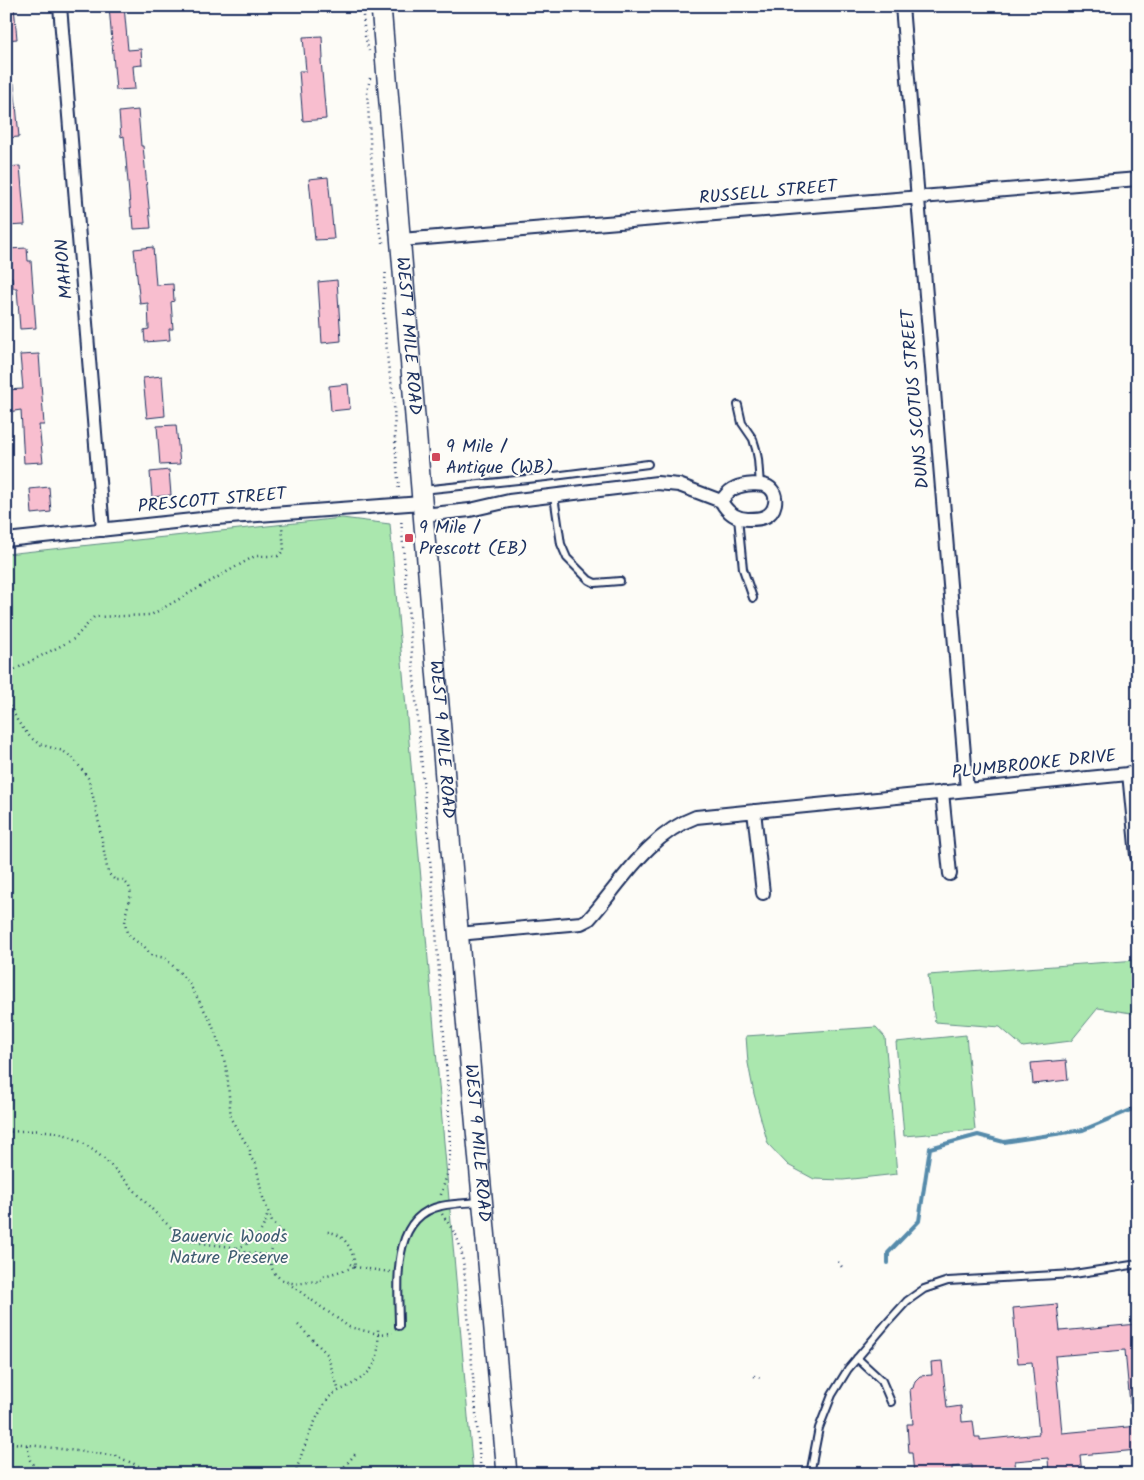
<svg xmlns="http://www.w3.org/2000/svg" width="1144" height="1480" font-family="Kalam,sans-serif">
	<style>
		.green { fill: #aae7ae; stroke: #628b86 }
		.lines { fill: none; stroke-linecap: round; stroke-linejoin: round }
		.stream { stroke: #578bab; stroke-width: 4 }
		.building { fill: #f8becf; stroke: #1b2f5e }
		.service-casing { stroke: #1b2f5e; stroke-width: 10 }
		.minor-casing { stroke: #1b2f5e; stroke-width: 16 }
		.secondary-casing { stroke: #1b2f5e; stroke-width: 22 }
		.path { stroke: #1b2f5e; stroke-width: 2.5; stroke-dasharray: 1 4; stroke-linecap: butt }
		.service { stroke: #fdfcf7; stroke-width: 6 }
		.minor { stroke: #fdfcf7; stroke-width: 12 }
		.secondary { stroke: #fdfcf7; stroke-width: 19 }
		.poi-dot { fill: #d1495b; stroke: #fdfcf7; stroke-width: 2 }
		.labels { text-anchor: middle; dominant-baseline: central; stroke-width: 4; stroke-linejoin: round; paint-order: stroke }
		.street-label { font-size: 18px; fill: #1b2f5e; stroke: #fdfcf7 }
		.poi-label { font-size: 18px; fill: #1b2f5e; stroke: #fdfcf7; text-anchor: start }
		.park-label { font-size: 18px; fill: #3f5d72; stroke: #fdfcf7 }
	</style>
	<rect width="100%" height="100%" fill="#fdfcf7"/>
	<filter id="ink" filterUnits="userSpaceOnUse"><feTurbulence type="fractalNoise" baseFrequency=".02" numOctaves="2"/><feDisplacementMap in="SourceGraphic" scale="10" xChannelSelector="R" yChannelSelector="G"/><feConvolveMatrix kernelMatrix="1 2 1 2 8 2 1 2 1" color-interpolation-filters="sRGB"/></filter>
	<g filter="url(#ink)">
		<!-- green -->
		<path class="green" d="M342 518 390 524 473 1474H6V554Z
			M1138 960V1014L1098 1008 1071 1041 1023 1047 1000 1027 935 1022 928 975Z
			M876 1027 885 1037 897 1174 843 1180 814 1179 788 1165 768 1144 754 1094 748 1063 746 1036Z
			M966 1035 975 1130 904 1136 896 1042Z"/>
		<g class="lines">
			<!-- stream -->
			<path class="stream" d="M888 1263V1253L919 1221 930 1148 978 1135 1004 1142 1083 1130 1138 1107"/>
		</g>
		<!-- building -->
		<path class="building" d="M6 6H14L17 39 6 40Z
			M109 6H124L128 50 141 49 142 65 133 66 135 89 116 90Z
			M322 36 323 59 321 60 326 119 303 121 299 71H306L303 37Z
			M6 83H14L19 137 6 138Z
			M138 110 141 146H143L151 228 134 229 133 216 131 217 124 136 121 137 119 112Z
			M20 166 25 225 6 226V167Z
			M328 177 334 239 315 240 309 179Z
			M153 247 156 285 173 284 174 301 171 302 173 329H169L170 340 145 342 144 330 149 329 148 303 140 304 134 249Z
			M27 248 28 261H31L36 328 20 329 17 288H13L12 277 6 278V259H8L7 249Z
			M337 280 341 341 322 343 318 282Z
			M39 354 44 425H39L43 462 24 463 21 410 8 412 6 390 23 389 20 355Z
			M162 376 165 416 147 418 143 378Z
			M348 384 350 409 331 411 329 386Z
			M176 425 180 464 160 465 157 426Z
			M169 470 171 495 152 497 150 472Z
			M49 487 51 512 32 514 30 489Z
			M1066 1060 1068 1080 1033 1084 1031 1063Z
			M1057 1304 1060 1331 1138 1324V1404H1130L1125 1350 1055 1356 1062 1433 1138 1426V1450L1080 1455 1082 1474H1049L1048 1458 1015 1461 1016 1474H995L994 1471 972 1473V1465L952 1467V1474H914L912 1453H909L907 1424H913L910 1389 913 1388 915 1381 920 1376 932 1375 931 1362 942 1361 947 1408 961 1406 962 1422 973 1421 975 1437H980V1440L1039 1434 1032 1362 1018 1363 1013 1308Z"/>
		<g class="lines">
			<defs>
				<path id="service" d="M738 405 742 423 753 439 756 449 758 459 760 485
					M422 490 546 477 648 464
					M554 496 561 544 567 558 589 580 595 583 620 581
					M738 518 743 569 753 598
					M399 1326C399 1287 389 1217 441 1206 453 1203 467 1203 480 1202
					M857 1358 882 1381 891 1402
					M810 1474 819 1428 832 1395 848 1369 887 1323 907 1301 924 1289 948 1281 1074 1274 1138 1264"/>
				<path id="minor" d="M60 6 103 530
					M902 6 967 790
					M401 240 1138 179
					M423 515 470 510 509 501 657 483 679 485 721 501C727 512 735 519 748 519 753 519 760 519 764 517 776 513 779 496 770 488 763 482 743 484 735 488 729 490 725 496 721 501
					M6 540 202 519 422 503
					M1129 773 1137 856
					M942 792 950 874
					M754 811 763 893
					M458 934 581 923 589 919 596 911C625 876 652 833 696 817L1138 773"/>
				<g id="secondary">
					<path id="s1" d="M381 6 453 874 507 1474"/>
				</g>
			</defs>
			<!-- service casing -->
			<use href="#service" class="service-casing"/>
			<!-- minor casing -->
			<use href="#minor" class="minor-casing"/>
			<!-- secondary casing -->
			<use href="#secondary" class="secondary-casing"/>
			<!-- path -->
			<path class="path" d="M362 6 365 36 369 51
				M370 78 367 92C371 143 371 196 384 246
				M386 268 383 305 388 364 394 400 395 441 399 492
				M401 517C411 655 425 793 436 931 441 1005 449 1079 450 1154L448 1171 440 1198
				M6 674 74 639 94 617 151 615 255 556H278L284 550 282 526
				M6 697 18 722 30 737 39 744 63 751 74 759 88 778 96 808 108 873 115 880H123L129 886 131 894 126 913 125 923 127 933 134 940 144 946 151 955 165 958 180 973 190 985 211 1022 222 1051 227 1072 231 1119 244 1140 250 1151V1157L256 1164 262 1195 272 1222 283 1233
				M6 1132C24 1131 42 1129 59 1133 106 1144 140 1205 178 1233 197 1247 215 1243 236 1248 239 1249 243 1252 246 1252 255 1254 264 1255 273 1256
				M442 1214 456 1235 461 1249 464 1267 481 1474
				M282 1232C266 1248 264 1278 292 1283 301 1285 310 1280 319 1282L324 1276 355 1267C354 1251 344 1231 325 1232
				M237 1248C257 1241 262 1233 268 1213
				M838 1262 842 1267
				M350 1264 355 1267 390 1272
				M288 1283 349 1327 378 1334 393 1333
				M298 1325 327 1354 339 1391
				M754 1376 761 1378
				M6 1442 116 1456 157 1474
				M27 1445 30 1460 42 1474
				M295 1474C302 1452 314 1418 328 1399 332 1393 341 1390 347 1387 378 1370 379 1361 378 1328
				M338 1474 356 1453"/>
			<!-- service -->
			<use href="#service" class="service"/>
			<!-- minor -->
			<use href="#minor" class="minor"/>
			<!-- secondary -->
			<use href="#secondary" class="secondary"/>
		</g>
	</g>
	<!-- markers -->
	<g class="poi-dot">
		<rect x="431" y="452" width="10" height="10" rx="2.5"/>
		<rect x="404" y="533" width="10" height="10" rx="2.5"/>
	</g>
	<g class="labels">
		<!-- street labels -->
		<g class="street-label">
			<text transform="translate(768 193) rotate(-5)">RUSSELL STREET</text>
			<text transform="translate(65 269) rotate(-95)">MAHON</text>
			<text stroke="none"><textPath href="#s1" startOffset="331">WEST 9 MILE ROAD</textPath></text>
			<text transform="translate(916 399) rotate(-95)">DUNS SCOTUS STREET</text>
			<text transform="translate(212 501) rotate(-5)">PRESCOTT STREET</text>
			<text stroke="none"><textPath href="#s1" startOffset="736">WEST 9 MILE ROAD</textPath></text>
			<text transform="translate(1034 765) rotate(-6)">PLUMBROOKE DRIVE</text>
			<text stroke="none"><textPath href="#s1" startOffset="1141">WEST 9 MILE ROAD</textPath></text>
		</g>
		<!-- poi labels -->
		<g class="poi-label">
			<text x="446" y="447">9 Mile /<tspan x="446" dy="21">Antique (WB)</tspan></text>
			<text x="419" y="528">9 Mile /<tspan x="419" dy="21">Prescott (EB)</tspan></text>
		</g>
		<!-- park labels -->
		<g class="park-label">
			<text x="229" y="1237">Bauervic Woods<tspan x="229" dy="21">Nature Preserve</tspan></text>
		</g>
	</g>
	<!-- margin -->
	<rect width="1144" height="1480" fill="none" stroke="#fdfcf7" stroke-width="25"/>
	<rect x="12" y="12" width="1119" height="1455" fill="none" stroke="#1b2f5e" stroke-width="2" filter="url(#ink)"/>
</svg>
